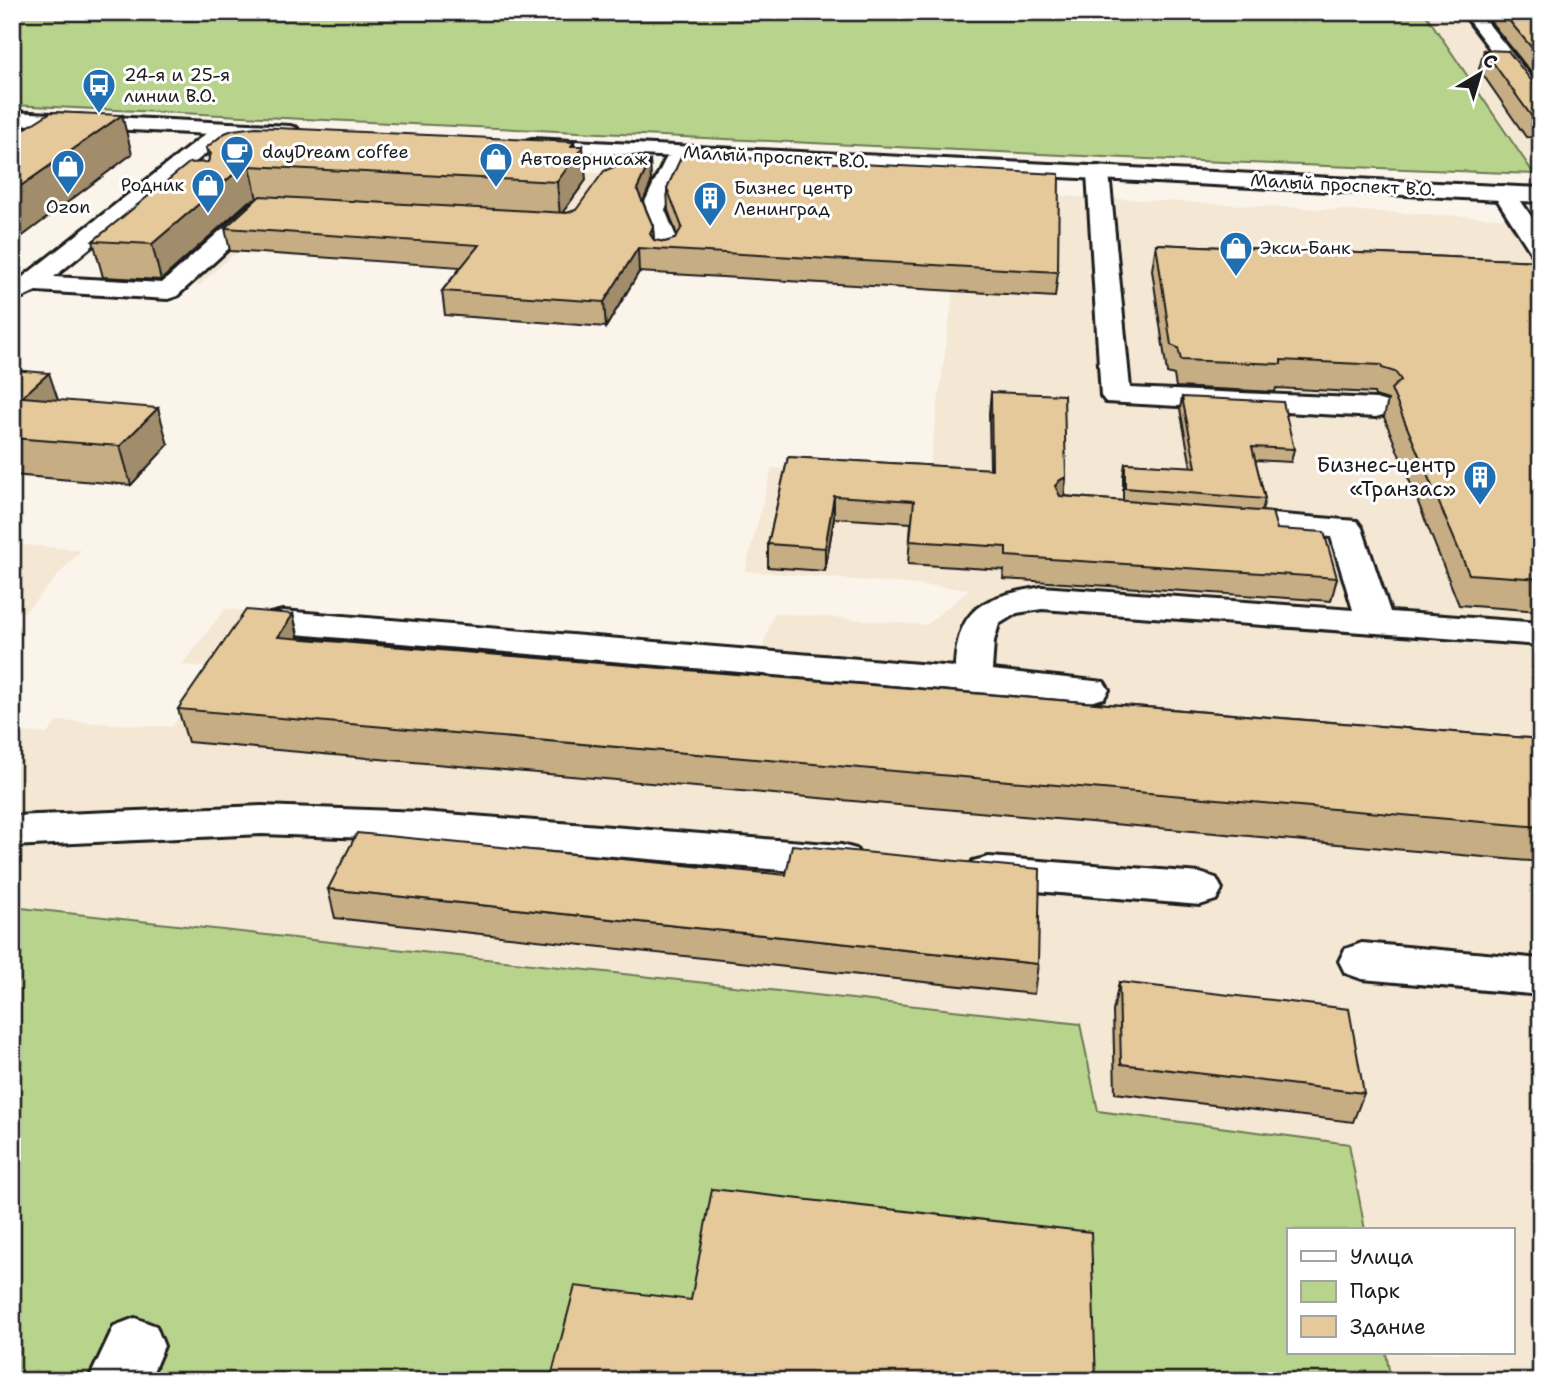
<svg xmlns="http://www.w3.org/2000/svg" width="1553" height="1393" font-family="'Shantell Sans',sans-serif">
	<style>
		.built { fill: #f4e7d3; fill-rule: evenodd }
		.green { fill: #b8d48c; stroke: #6a7854; stroke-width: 2 }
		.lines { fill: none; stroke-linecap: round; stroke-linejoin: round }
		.minor-casing { stroke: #1c1c1c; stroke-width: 6 }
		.major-casing { stroke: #1c1c1c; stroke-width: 6 }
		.minor { fill: #fff; fill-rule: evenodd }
		.major { fill: #fff; fill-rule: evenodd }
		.wall { fill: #c6ad84; stroke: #1c1c1c; stroke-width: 2 }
		.shaded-wall { fill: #a18d6c; stroke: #1c1c1c; stroke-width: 2 }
		.building { fill: #e6c99a; stroke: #1c1c1c; stroke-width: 2 }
		.labels { text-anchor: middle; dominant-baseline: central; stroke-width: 6; stroke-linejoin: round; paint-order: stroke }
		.far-poi-label { font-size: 18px; fill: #1c1c1c; stroke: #fff; text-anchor: start }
		.far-street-label { font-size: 18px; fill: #1c1c1c; stroke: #fff }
		.poi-label { font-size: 21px; fill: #1c1c1c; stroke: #fff; text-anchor: end }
	</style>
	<rect width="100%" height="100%" fill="#faf4eb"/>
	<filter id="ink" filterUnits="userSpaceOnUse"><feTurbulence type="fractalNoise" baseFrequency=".0143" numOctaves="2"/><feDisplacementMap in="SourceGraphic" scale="14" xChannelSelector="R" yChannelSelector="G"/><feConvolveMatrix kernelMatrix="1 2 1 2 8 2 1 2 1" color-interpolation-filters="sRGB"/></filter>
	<g filter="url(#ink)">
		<!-- built -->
		<path class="built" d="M1424 12H1541V174H1534Z
			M242 155 1541 220V1381H12V731L47 734 58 721 172 727 214 667 182 665 225 609 761 653 774 613 926 625 970 589 745 571 772 468 928 478 953 293 674 275 677 256 271 220 200 285 94 279ZM1289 1230H1513V1353H1289Z
			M12 544 81 550 25 612H15L12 615Z"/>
		<!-- green -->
		<path class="green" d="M12 12H1424L1534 174 1147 159 12 105Z
			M12 907 1080 1024 1098 1111 1349 1144 1365 1230H1289V1353H1386L1391 1381H12Z"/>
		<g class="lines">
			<defs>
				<path id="minor" d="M1462 12H1479L1541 90V109L1534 107Z
					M224 123 231 125 234 129 231 133 54 277 162 283 250 204 258 202 275 205 279 210 275 215 263 217 177 296 168 299 36 291 23 297 14 294V284L217 125Z
					M675 155 683 157 686 162 665 210 681 249 674 261 665 263 656 261 653 256 657 249 641 210 664 162 667 157Z
					M1098 166 1106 168 1109 173 1130 388 1376 399 1386 402 1391 408 1386 414 1376 417 1106 402 1101 396 1087 173 1090 168Z
					M1504 186 1512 188 1541 231V256L1532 254 1493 193 1496 188Z
					M1222 510 1357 521 1362 528 1390 612 1541 623V645L1042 609 1017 613 999 624 994 641 992 670 1104 682 1109 690 1104 698 1090 702 283 633 270 630 265 622 270 614 283 611 955 667C958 604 986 597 1042 587L1353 610 1331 537 1210 527 1206 520 1210 513Z
					M262 806 421 812 841 845 856 849 863 860 856 871 841 875 421 840 262 834 12 846V816Z
					M989 857 1200 873 1216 878 1222 889 1216 900 1200 905 989 887 973 883 967 872 973 861Z
					M1362 943 1541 959V995L1362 979 1345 973 1339 961 1345 949Z
					M135 1318 156 1326 164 1346 149 1381H88L114 1326Z"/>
				<path id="major" d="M12 112 290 126 297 128 300 132 297 136 290 138 12 124Z
					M532 139 1541 188V202L525 149 521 145 525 141Z"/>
			</defs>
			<!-- minor casing -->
			<use href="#minor" class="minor-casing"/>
			<!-- major casing -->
			<use href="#major" class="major-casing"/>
			<!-- minor -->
			<use href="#minor" class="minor"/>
			<!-- major -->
			<use href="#major" class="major"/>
		</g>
		<!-- wall -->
		<path class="wall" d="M1483 12H1541V85Z
			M1484 50 1538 89 1541 90V138L1526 137 1479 69Z
			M574 142 586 180 563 212 567 213 576 210 650 161 651 183 643 202 653 226 654 240 665 242 675 239 677 235 668 210 667 188 1058 272 1055 297 639 272 606 327 445 315 442 291 461 267 230 251 225 228 256 200 248 202 161 280 103 277 93 241 208 162 209 159 206 148Z
			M1156 244 1541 261V611L1459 605 1384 417 1388 400 1375 396 1374 393 1276 388 1275 392 1176 387 1174 375 1167 373 1152 270Z
			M12 370 58 400 168 445 131 485 12 475Z
			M991 392 1066 477 1064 496 1123 501V476L1125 463 1191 467 1180 409 1182 397 1294 449 1291 462 1255 460 1265 499 1262 511 1277 529 1337 578 1331 601 1003 579 1004 570 908 564 911 523 834 518 825 571 768 567V544L788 457 990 469 989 413Z
			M293 614 299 638 1541 739V862L188 742 178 709Z
			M328 889 1038 964 1034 994 335 918Z
			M1119 982 1364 1093 1353 1122 1115 1093 1113 1011Z"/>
		<!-- shaded-wall -->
		<path class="shaded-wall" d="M122 115 132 154 12 244V192Z
			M574 142 575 158 583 146 586 180 560 216 557 182 571 146Z
			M650 161 651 183 639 211 637 189Z
			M250 166 257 199 248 202 161 280 152 244 241 168Z
			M653 226 654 249 650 234Z
			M638 248 639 272 606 327 604 302Z
			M49 373 61 409 22 397Z
			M158 408 168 445 131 485 120 446Z
			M1066 477 1064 499 1057 502 1055 486 1060 480Z
			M834 496V518L825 571V548Z
			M293 614 300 646 278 637Z"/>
		<!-- building -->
		<path class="building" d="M1502 12H1541V59Z
			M1484 50 1508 51 1538 89 1541 90V117H1532Z
			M51 112 122 115 12 192V137Z
			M256 127 574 142 571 146H583L557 182 250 166 241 168 152 244 93 241 189 163 208 162 211 154 206 148 225 133 233 130Z
			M682 155 1059 174 1058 272 638 248 604 302 442 291 479 245 225 228 260 196 567 213 576 210 604 171 630 160 650 161 637 189 653 226 650 234 654 240 665 242 675 239 682 227 667 188Z
			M1156 244 1541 261V307H1538L1541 311V579L1469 574 1391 389 1401 380 1395 372 1382 368 1381 365 1281 360V364L1181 360 1178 348 1171 345Z
			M12 370 49 373 22 397 158 408 120 446 12 438Z
			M991 392 1064 395 1066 477 1060 480 1055 486 1060 496 1272 512 1277 529 1324 532 1337 578 1006 556V547L910 541 914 501 834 496 825 548 768 544 788 457 992 469Z
			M1182 397 1283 402 1294 449 1252 447 1265 499 1125 488V463L1196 467Z
			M246 610 293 614 278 637 1541 739V827L178 709Z
			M357 833 786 875 792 845 1040 869 1038 964 328 889Z
			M1119 982 1349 1009 1364 1093 1121 1064Z
			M712 1189 1091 1232 1096 1381H550L575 1286 691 1300Z"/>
	</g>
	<!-- icons -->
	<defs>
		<symbol id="bus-pin" viewBox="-11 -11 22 30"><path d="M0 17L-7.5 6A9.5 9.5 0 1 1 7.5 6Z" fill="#1f6fb2" stroke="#fff"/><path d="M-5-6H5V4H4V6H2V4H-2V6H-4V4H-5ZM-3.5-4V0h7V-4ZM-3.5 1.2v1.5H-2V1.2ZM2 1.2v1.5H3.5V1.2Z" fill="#fff"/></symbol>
		<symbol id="cafe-pin" viewBox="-11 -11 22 30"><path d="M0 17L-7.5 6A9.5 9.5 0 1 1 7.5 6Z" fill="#1f6fb2" stroke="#fff"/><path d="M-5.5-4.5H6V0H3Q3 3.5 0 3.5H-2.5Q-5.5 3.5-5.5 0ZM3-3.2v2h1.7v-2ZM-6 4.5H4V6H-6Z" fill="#fff"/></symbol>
		<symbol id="shop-pin" viewBox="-11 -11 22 30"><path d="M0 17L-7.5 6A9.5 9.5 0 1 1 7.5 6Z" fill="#1f6fb2" stroke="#fff"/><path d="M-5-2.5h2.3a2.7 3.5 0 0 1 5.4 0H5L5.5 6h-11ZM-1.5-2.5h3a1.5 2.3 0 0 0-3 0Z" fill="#fff"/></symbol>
		<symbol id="building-pin" viewBox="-11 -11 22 30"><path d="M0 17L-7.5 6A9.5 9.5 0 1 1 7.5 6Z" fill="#1f6fb2" stroke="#fff"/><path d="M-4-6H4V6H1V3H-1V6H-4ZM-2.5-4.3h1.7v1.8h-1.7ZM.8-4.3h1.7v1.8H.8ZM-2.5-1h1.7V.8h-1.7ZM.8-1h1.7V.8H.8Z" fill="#fff"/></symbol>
	</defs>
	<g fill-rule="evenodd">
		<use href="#bus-pin" x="80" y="66" width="38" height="52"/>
		<use href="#cafe-pin" x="218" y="133" width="38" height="52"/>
		<use href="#shop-pin" x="477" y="140" width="38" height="52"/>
		<use href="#shop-pin" x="49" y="147" width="38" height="52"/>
		<use href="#shop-pin" x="189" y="166" width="38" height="52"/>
		<use href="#building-pin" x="691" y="179" width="38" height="52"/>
		<use href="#shop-pin" x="1217" y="229" width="38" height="52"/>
		<use href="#building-pin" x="1461" y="458" width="38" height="52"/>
	</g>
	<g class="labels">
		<!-- far-poi labels -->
		<g class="far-poi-label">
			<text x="124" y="75">24-я и 25-я<tspan x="124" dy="21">линии В.О.</tspan></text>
			<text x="262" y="152">dayDream coffee</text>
			<text x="520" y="159">Автовернисаж</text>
			<text x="184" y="185" text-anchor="end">Родник</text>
			<text x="734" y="188">Бизнес центр<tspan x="734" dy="21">Ленинград</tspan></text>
			<text x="68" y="207" text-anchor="middle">Ozon</text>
			<text x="1260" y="248">Экси-Банк</text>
		</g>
		<!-- far-street labels -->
		<g class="far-street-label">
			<text transform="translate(776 157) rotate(3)">Малый проспект В.О.</text>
			<text transform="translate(1343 185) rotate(3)">Малый проспект В.О.</text>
		</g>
		<!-- poi labels -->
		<g class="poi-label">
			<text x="1456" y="465">Бизнес-центр<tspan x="1456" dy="24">«Транзас»</tspan></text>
		</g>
	</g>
	<!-- margin -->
	<rect width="1553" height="1393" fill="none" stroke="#fff" stroke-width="42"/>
	<rect x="21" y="21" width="1511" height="1351" fill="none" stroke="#1c1c1c" stroke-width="2.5" filter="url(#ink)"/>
	<!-- legend -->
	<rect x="1287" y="1228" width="228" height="126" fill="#ffffff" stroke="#a4a4a4" stroke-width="2"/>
	<rect x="1301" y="1251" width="35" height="10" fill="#ffffff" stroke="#a4a4a4" stroke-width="2"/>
	<text x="1350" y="1264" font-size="21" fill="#1c1c1c">Улица</text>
	<rect x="1301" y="1281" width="35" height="21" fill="#b8d48c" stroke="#a4a4a4" stroke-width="2"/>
	<text x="1350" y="1298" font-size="21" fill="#1c1c1c">Парк</text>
	<rect x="1301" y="1316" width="35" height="21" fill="#e6c99a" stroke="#a4a4a4" stroke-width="2"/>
	<text x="1350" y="1334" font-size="21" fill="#1c1c1c">Здание</text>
	<!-- north arrow -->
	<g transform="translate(1480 74) rotate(38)" stroke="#ffffff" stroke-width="5" paint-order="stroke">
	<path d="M0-5L12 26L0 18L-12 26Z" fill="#1c1c1c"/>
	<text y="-10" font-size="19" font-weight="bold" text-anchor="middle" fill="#1c1c1c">С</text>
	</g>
</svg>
